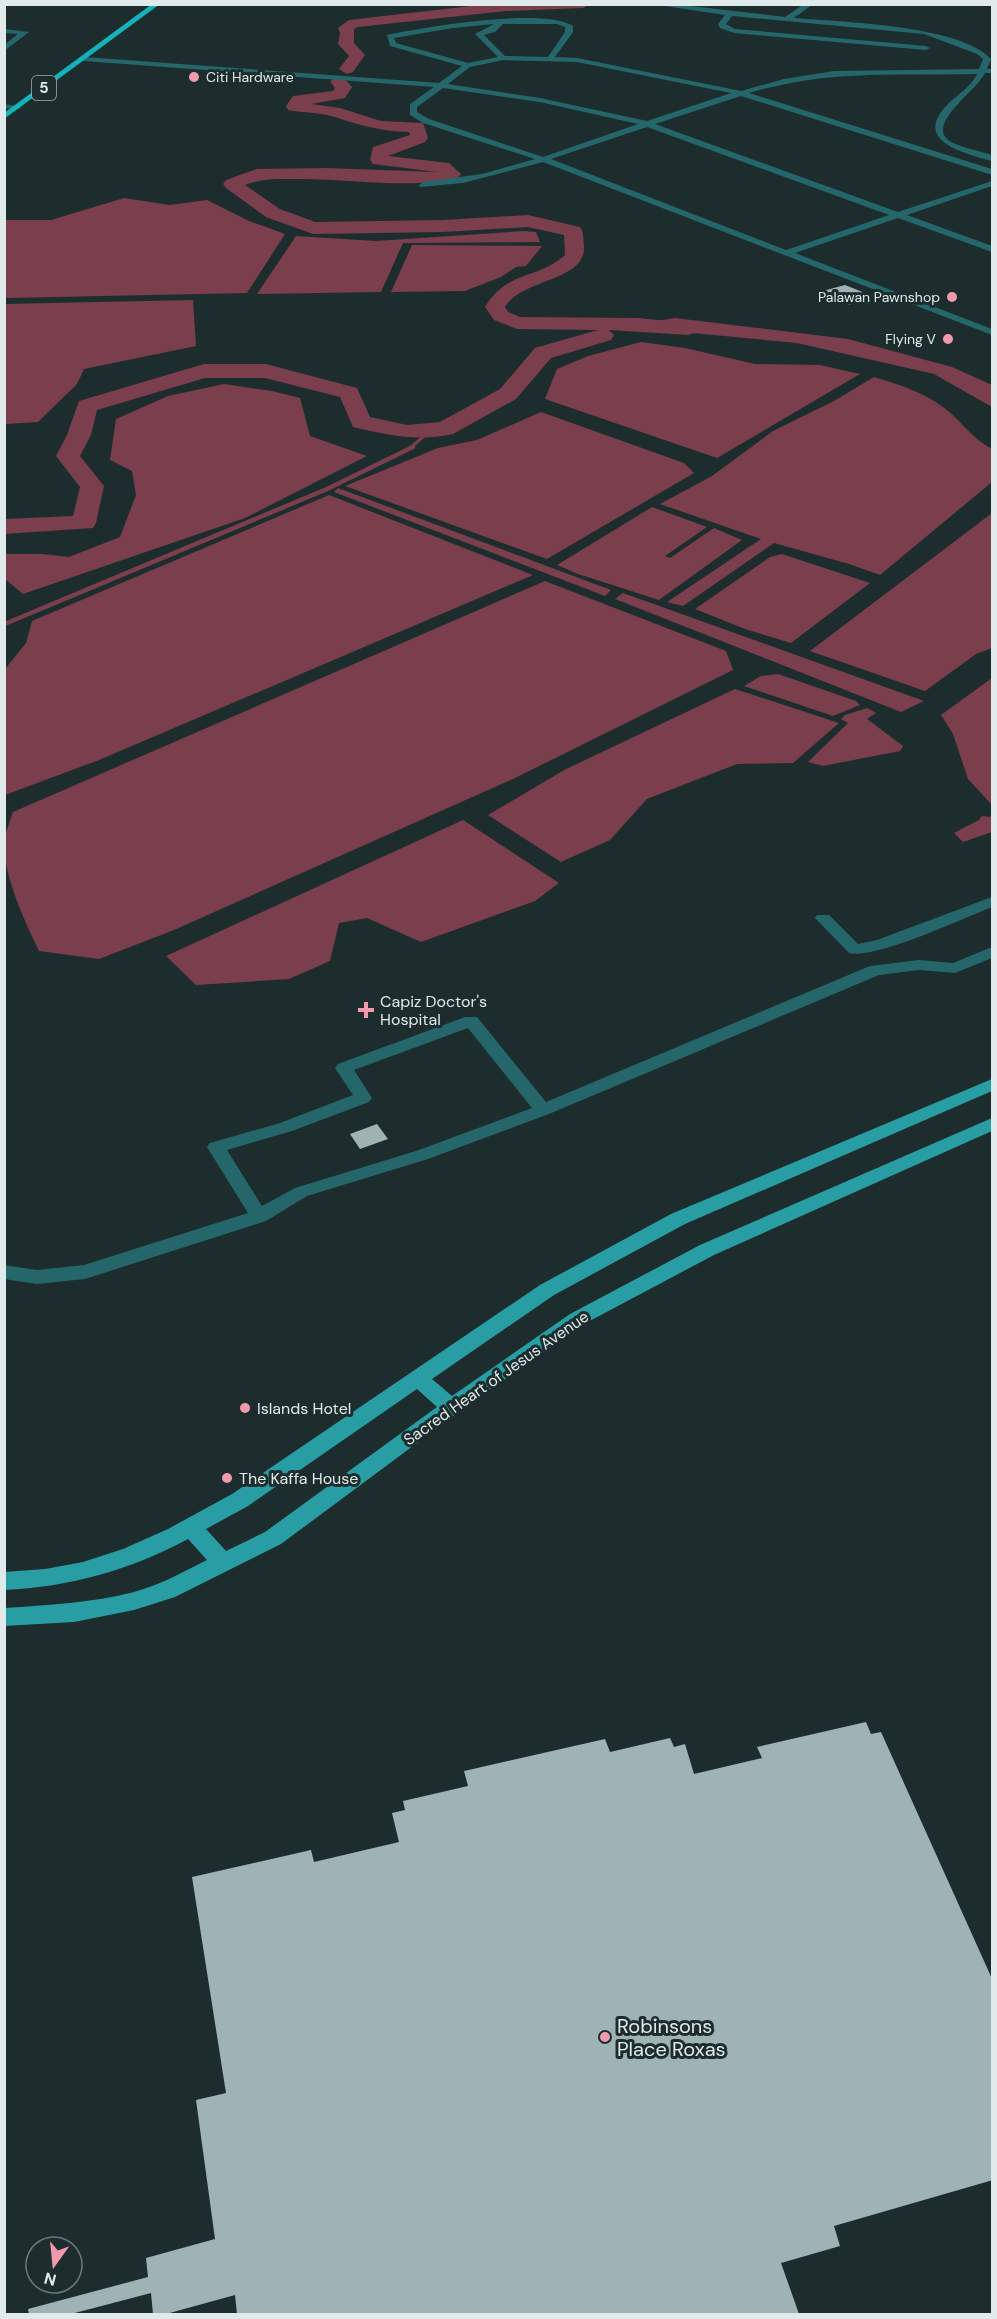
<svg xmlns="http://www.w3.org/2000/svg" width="997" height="2319" font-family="'DM Sans',sans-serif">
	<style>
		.water { fill: #7a3e4c }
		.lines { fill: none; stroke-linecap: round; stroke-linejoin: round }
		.stream-far1 { stroke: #7a3e4c; stroke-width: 3 }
		.stream { stroke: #7a3e4c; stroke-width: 4.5 }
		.river { fill: #7a3e4c; fill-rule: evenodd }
		.building { fill: #9fb3b4 }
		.minor { fill: #24666a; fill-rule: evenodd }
		.major { fill: #289da4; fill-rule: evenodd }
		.highway { fill: #14b3bc; fill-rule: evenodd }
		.poi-dot { fill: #f29aad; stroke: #1d2d2e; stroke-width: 2 }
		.labels { text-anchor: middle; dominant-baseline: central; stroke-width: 6; stroke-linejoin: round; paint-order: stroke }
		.far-poi-label { font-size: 14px; fill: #e0eaea; stroke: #1d2d2e; text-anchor: end }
		.shield { fill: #1d2d2e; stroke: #a6b1b2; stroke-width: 1.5 }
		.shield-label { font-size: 15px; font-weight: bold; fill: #e0eaea }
		.poi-label { font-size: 16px; fill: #e0eaea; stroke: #1d2d2e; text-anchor: start }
		.street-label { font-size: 16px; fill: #e0eaea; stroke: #1d2d2e }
		.near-poi-label { font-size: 20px; fill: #e0eaea; stroke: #1d2d2e; text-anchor: start }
	</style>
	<rect width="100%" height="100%" fill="#1d2d2e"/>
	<!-- water -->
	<path class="water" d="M124 198 170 205 207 200 249 221 285 234 247 293 6 298 5 220H51Z
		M524 231 536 232 540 242 403 243 381 292 257 294 296 236 376 241Z
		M412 245 542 246 526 266 516 267 501 277 465 291 391 292Z
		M193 300 196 346 84 369 77 384 38 422 5 424V304Z
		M675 318 848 339 952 367 992 385V407L934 374 797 343 660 330 638 324Z
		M641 342 685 348 755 364 820 365 860 374 717 458 545 399 557 369 588 356Z
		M874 377C897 384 923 392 943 407 962 421 969 436 992 449V482L880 575 849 564 774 543 683 606 667 602 761 539 660 504 712 476 773 431 834 401Z
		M224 384 272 391 300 398 310 436 367 456 245 518 23 594 5 579V554H42L69 557 120 537 136 495 132 471 110 460 116 419 168 396Z
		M541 412 684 463 694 473 547 559 345 486 438 448 477 440Z
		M338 488 611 590 605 596 334 492Z
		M329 495 533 575 99 760 5 795V669L26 643 32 621Z
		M652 507 707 527 665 556 670 558 714 528 742 540 659 600 578 574 557 565Z
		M992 513V648L976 654 925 691 810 651Z
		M782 554 870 583 791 643 745 629 695 609 770 557Z
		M545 581 726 651 733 670 513 779 174 930 99 959 39 951C26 924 0 869 5 839 6 830 10 821 13 812Z
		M623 593 924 701 901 712 615 599Z
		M778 674 856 701 860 705 833 716 744 686 761 676Z
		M992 678V805L968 779 953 734 941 715Z
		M735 689 839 723 793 763 737 764 647 799 610 840 561 862 488 815 566 769Z
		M867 708 876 713 867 719 903 746 900 751 823 766 808 762 848 723 841 719 845 715Z
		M982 816 992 817V832L963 842 954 833 979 820Z
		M463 820 559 883 535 901 421 942 367 918 339 923 330 961 289 979 196 985 166 956Z"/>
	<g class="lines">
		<!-- stream-far1 -->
		<path class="stream-far1" d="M410 448 431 430"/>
		<!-- stream -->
		<path class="stream" d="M7 623 327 489 413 447"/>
		<!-- river -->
		<path class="river" d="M488 4H590L583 8 506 11 358 27 354 29V43L365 55 353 72 347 74 339 69 349 56 338 44 340 33 338 28 349 20Z
			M338 76 344 78 352 87 345 98 311 104 340 108 381 121 423 123 428 138 425 142 388 156 449 163 461 174 458 178C410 190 347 178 296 179 278 179 262 178 245 185L280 209 315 222 443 220 528 215 580 227C584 232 583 238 584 245 587 282 522 278 505 307L508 312 520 317 638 318 688 323 695 325 699 329 695 333 688 335 609 330 614 335 611 340 551 358 516 399 453 434C419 442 387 435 353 427L340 397 265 378H205L97 410 91 435 80 456 104 486 96 523 93 528 4 534V519L73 516 80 487 56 456 67 435 79 401 204 364H266L357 388 370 417 407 425 440 422 500 389 535 348 598 330 517 329 494 320 485 307C507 270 537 280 565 255L564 235 528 227 443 232 313 234 266 217 226 188 223 184 226 180 257 169 326 168 437 172 373 164 370 160 373 147 410 135 409 132C381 131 362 126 335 117 320 112 303 113 288 110L286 106 293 96 333 91 335 88 330 81Z"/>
	</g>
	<!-- building -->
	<path class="building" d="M845 285 875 297 850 305 819 292Z
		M377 1124 388 1139 360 1149 350 1134Z
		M866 1722 871 1734 881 1732 993 1981V2180L834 2226 840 2246 781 2263 799 2314H237L235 2295 166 2314H153L151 2293 71 2314H29L28 2309 148 2277 146 2258 215 2239 196 2100 226 2093 192 1877 311 1850 314 1862 399 1842 392 1813 405 1810 403 1801 468 1786 464 1771 605 1739 610 1752 670 1738 674 1747 685 1744 694 1774 762 1758 757 1747Z"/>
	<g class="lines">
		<!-- minor -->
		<path class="minor" d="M651 4H674L785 17 804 4H813L794 18C840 22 961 25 991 59L987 69H992V73H985C977 91 923 125 951 142 963 148 980 151 992 155V161C964 153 911 141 948 104 958 94 971 87 977 74 895 76 830 69 749 93L992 169V175L741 96 655 124 898 212 992 181V186L907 215 992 246V252L898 218 795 253 992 329V335L543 162 463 183 420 187 419 185 423 182 482 174 535 159 423 123 410 115V104L434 87 84 61 80 59 84 57 439 83 462 66 390 46 387 35C423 27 544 7 573 26V32L555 57 577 58 741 91 784 79 834 71 979 69 983 59 977 54 924 34 732 16 726 24 735 29 926 46 930 48 926 50 734 33 720 28 718 24 725 15ZM494 24 475 34 498 57 468 63 396 43 394 38 453 28ZM503 24H557L565 27V32L548 57 505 56 484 35 495 32ZM503 60 577 62 731 93 647 121 540 98 448 84 470 67ZM443 88 540 102 638 124 543 157 429 119 417 112V107ZM647 127 889 215 786 250 551 159Z
			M4 29 29 32 4 51V45L18 34 4 33Z
			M4 104 22 107 18 109 4 108Z
			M992 897V907C964 918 874 960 849 953L815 918 817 915H829L858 944 877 940Z
			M992 947V958L955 973 919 970 879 975 549 1114 428 1159 307 1196 266 1221 85 1279 37 1284 4 1279V1265L37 1270 84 1265 248 1213 207 1147 210 1143 280 1123 353 1095 335 1068 338 1064 465 1017H477L546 1102 870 966 919 960 953 963ZM468 1028 532 1108 416 1151 295 1188 262 1206 227 1150 292 1131 369 1102 372 1098 354 1070Z"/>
		<!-- major -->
		<path class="major" d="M992 1079V1091L685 1224 554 1295 432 1379 452 1396 570 1314 700 1245 992 1118V1131L714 1255 584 1324 475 1400 281 1544 175 1597 134 1610 74 1622 4 1626V1608C48 1605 92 1603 134 1592 160 1585 183 1572 207 1560L188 1539C130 1570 70 1587 4 1590V1572L45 1569 83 1562 123 1549 168 1529 232 1494 540 1285 671 1214ZM417 1389 437 1407 265 1532 226 1551 206 1529 248 1506Z"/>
		<!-- highway -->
		<path class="highway" d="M152 4H160L4 119V113Z"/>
	</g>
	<!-- markers -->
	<g class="poi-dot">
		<circle cx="194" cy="77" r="6"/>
		<circle cx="952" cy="297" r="6"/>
		<circle cx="948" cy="339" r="6"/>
		<path d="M363 1001h6v6h6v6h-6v6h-6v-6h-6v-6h6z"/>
		<circle cx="245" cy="1408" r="6"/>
		<circle cx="227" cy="1478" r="6"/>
		<circle cx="605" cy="2037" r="6"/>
	</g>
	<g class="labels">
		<!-- far-poi labels -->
		<g class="far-poi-label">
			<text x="206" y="77" text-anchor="start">Citi Hardware</text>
			<text x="940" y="297">Palawan Pawnshop</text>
			<text x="936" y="339">Flying V</text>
		</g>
		<!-- shield labels -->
		<rect class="shield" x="32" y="76" width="24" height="24" rx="4.5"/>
		<g class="shield-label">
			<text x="44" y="88">5</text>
		</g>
		<!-- poi labels -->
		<g class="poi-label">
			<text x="380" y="1001">Capiz Doctor's<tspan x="380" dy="18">Hospital</tspan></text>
			<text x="257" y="1408">Islands Hotel</text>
			<text x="239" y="1478">The Kaffa House</text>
		</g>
		<!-- street labels -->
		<g class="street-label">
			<text transform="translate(496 1378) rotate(-35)">Sacred Heart of Jesus Avenue</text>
		</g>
		<!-- near-poi labels -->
		<g class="near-poi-label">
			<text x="617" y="2026">Robinsons<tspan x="617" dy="23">Place Roxas</tspan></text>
		</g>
	</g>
	<!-- border -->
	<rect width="997" height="2319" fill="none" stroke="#e0eaea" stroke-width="12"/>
	<!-- north arrow -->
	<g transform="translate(54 2265) rotate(195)"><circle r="28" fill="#1d2d2e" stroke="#6b7979" stroke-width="1.5"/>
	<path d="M0-4.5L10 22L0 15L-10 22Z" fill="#f29aad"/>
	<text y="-9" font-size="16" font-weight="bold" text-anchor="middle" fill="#e0eaea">N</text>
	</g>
</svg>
